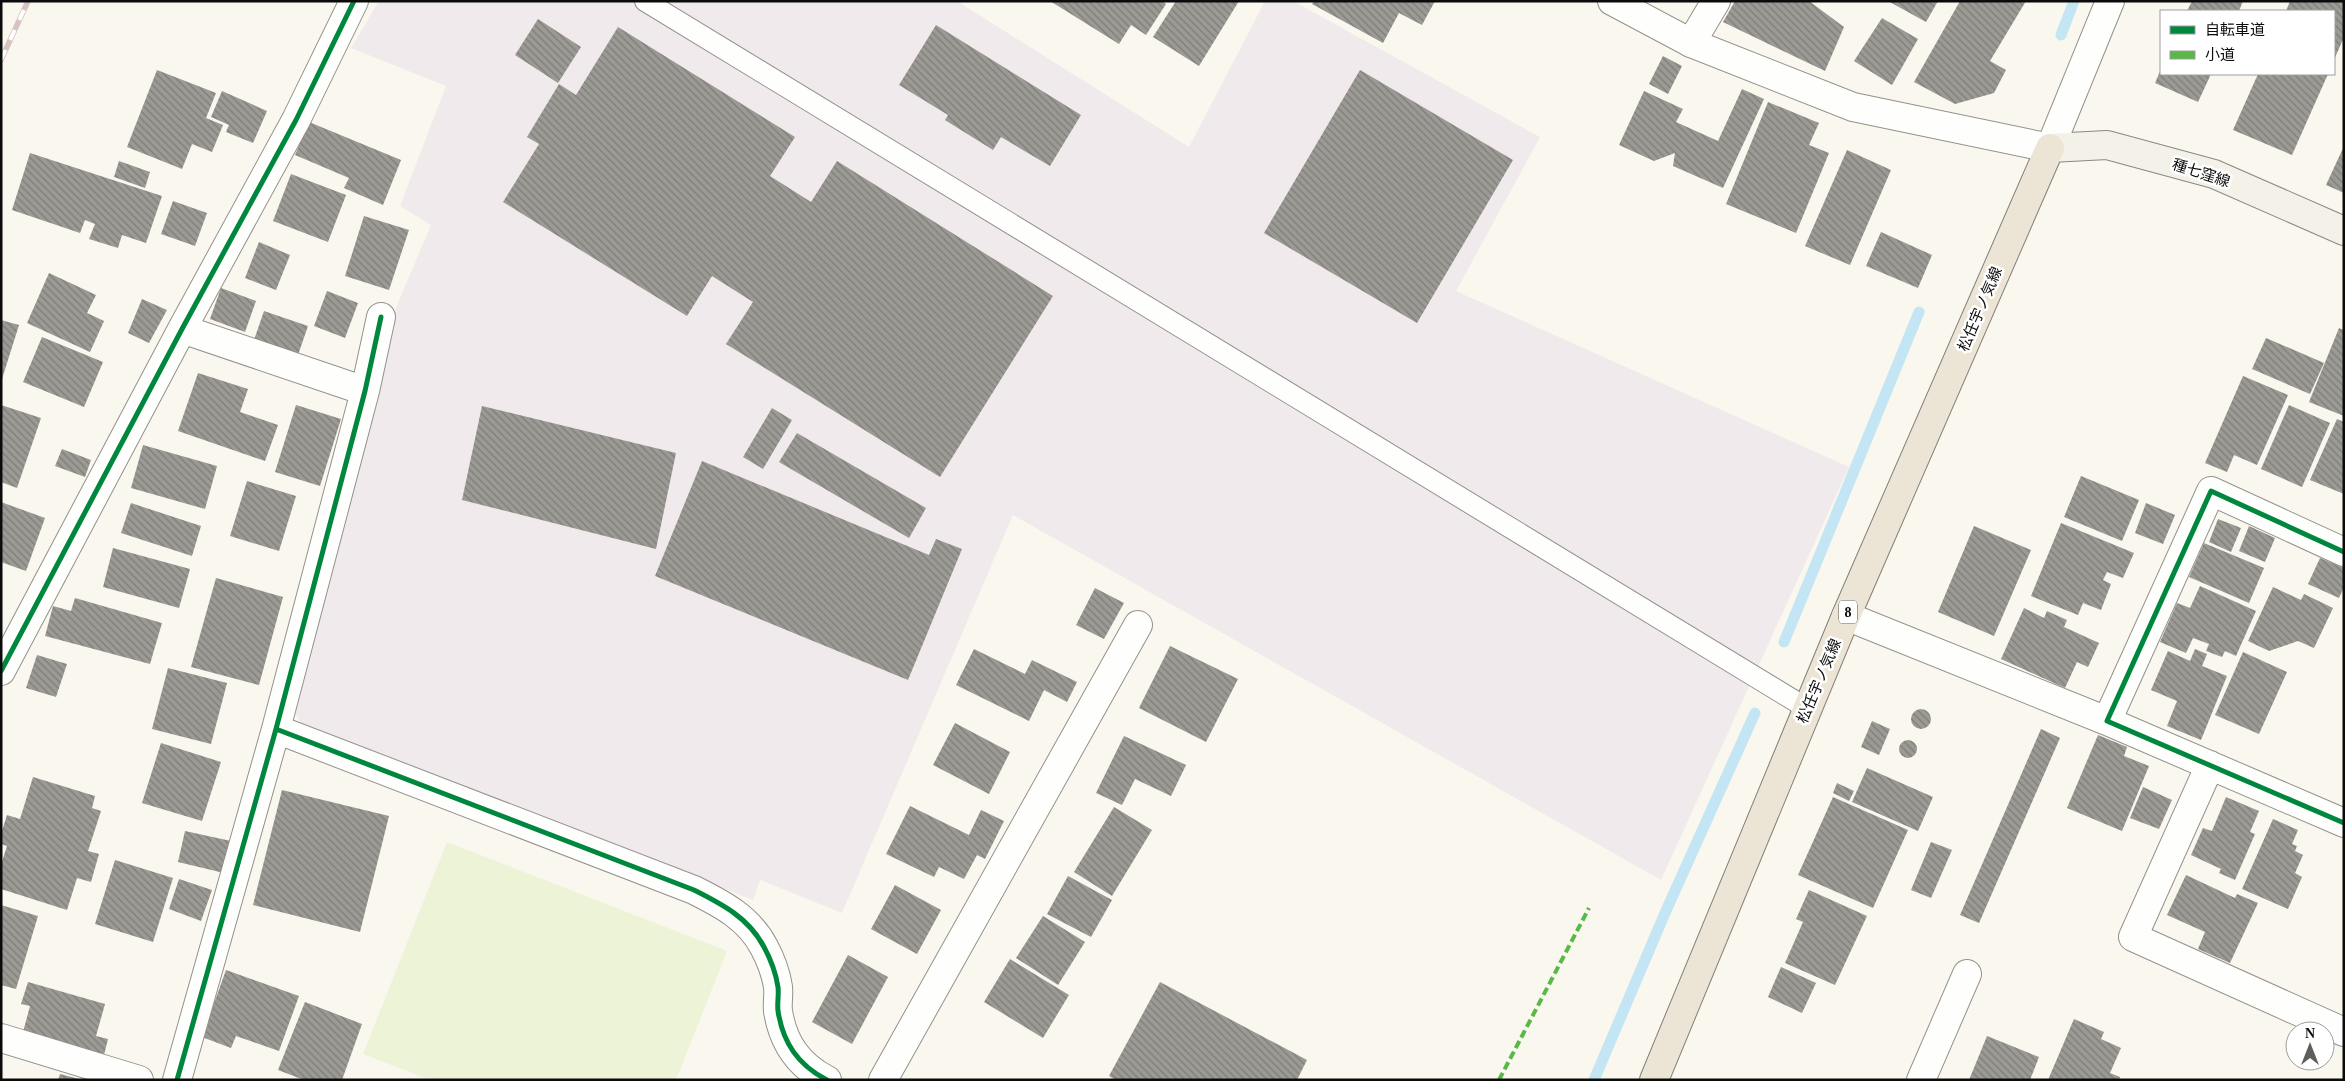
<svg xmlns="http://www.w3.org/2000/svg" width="2345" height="1081" font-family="'Times New Roman','Noto Sans JP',serif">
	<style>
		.industrial { fill: #f1eaec }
		.pitch { fill: #edf3d7 }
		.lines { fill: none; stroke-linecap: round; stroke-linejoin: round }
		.stream { stroke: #c4e6f4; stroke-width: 11 }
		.building { fill: url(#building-back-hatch) }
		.service-casing { stroke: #93918d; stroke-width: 22 }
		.minor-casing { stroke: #93918d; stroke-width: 30 }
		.tertiary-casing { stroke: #93918d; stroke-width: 30 }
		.secondary-casing { stroke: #898884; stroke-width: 30 }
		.primary-casing { stroke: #807f7a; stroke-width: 30 }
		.service { stroke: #fefefc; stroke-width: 20 }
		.minor { stroke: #fefefc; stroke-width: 28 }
		.tertiary { stroke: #fefefc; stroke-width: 28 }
		.secondary { stroke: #f4f2e8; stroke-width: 28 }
		.primary { stroke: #ece5d6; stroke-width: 28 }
		.rail-casing { stroke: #d7c3c4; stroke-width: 5.5 }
		.rail { stroke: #fff; stroke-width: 4; stroke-dasharray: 11; stroke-linecap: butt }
		.quiet { stroke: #58b947; stroke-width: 4; stroke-dasharray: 8 4; stroke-linecap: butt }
		.cycleway-casing { stroke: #fff; stroke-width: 8 }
		.cycleway { stroke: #00873e; stroke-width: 5 }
		.labels { text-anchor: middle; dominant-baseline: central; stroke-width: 5; stroke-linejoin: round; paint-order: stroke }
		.shield { fill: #fff; stroke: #545454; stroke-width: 1 }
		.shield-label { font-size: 14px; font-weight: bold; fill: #0b0b0b }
		.street-label { font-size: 15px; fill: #0b0b0b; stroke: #fff }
	</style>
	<defs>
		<pattern id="building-back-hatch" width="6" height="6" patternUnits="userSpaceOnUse" patternTransform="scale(1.25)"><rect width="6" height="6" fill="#9c9a94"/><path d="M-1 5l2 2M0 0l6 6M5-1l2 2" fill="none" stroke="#7d7c77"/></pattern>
	</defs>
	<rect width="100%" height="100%" fill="#faf7ee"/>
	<!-- industrial -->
	<path class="industrial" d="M379 1H957L1189 147 1265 1H1293L1540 137 1456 291 1849 467 1661 880 1013 515 842 913 760 880 753 900 301 723 294 711V695L397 305 431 225 400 206 446 86 351 48Z"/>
	<!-- pitch -->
	<path class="pitch" d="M447 842 727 951 676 1080H430L363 1054Z"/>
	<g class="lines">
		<!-- stream -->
		<path class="stream" d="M2061 35 2074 1
			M1784 642 1919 312
			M1594 1080 1665 913 1755 713"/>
	</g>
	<!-- building -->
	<path class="building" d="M1050 1H1162L1166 4 1146 35 1131 25 1119 44Z
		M1176 1H1239L1199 66 1153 37Z
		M1314 1H1435L1422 25 1399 13 1383 43 1312 4Z
		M1735 1H1809L1844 27 1825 71 1723 22Z
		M1888 1H1938L1926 22Z
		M1960 1H2026L1990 61 2006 70 1994 93 1955 104 1914 82Z
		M2192 1H2243L2239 11H2187Z
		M2290 1H2344V37L2334 60V11H2286Z
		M1882 18 1918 39 1892 85 1854 61Z
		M538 19 581 47 558 83 515 55Z
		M936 25 1081 115 1050 166 1001 137 993 150 945 120 948 115 899 85Z
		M618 27 795 137 770 176 811 202 837 161 1053 296 940 477 726 344 753 302 712 276 687 316 503 202 539 144 527 137 559 84 576 95Z
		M1663 56 1682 66 1668 94 1649 84Z
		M2161 69V74H2211L2198 102 2155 83Z
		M157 70 216 93 206 118 223 125 212 152 192 144 182 169 127 147Z
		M1360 70 1513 160 1417 323 1264 233Z
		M2258 74H2328L2292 155 2233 130Z
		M1742 89 1764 99 1723 188 1673 166 1675 153 1654 161 1619 145 1644 91 1683 109 1676 122 1718 141Z
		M222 91 267 111 253 143 226 132 229 125 211 117Z
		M1768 102 1819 123 1809 145 1829 153 1796 233 1726 204Z
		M309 122 401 160 383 205 344 188 349 178 295 155Z
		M2344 146V193L2326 185Z
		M1847 150 1891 170 1850 265 1805 246Z
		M30 153 162 196 146 243 122 235 118 248 89 239 95 224 85 220 80 233 12 210Z
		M119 161 150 172 145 188 114 177Z
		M291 174 346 195 328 242 273 221Z
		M173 201 207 213 195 246 161 234Z
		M364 216 409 230 389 290 345 276Z
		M1881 232 1932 255 1918 288 1866 266Z
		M259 242 290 255 276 290 245 278Z
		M49 273 96 295 87 313 104 321 90 352 27 323Z
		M221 288 256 301 245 332 210 319Z
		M327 291 358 303 345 338 314 326Z
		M142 299 167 310 149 343 128 333Z
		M264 311 308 326 298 355 254 340Z
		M1 320 19 325 2 379H1Z
		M2339 328 2344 330V416L2309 402Z
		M42 337 103 362 84 407 23 382Z
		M2266 338 2324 363 2310 394 2252 369Z
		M198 373 248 389 240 412 278 425 265 461 178 431Z
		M2243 376 2288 395 2257 465 2234 455 2227 472 2205 463Z
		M1 405 41 418 17 488 1 482Z
		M296 405 341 419 320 486 275 472Z
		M2289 405 2330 423 2302 487 2261 469Z
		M482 406 676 453 656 549 462 500Z
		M772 408 792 420 763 469 743 457Z
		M2337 419 2344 422V494L2310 480Z
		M797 433 926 508 909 538 779 462Z
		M143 445 217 466 205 509 131 488Z
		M62 449 91 460 85 477 55 466Z
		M702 461 929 555 936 539 962 549 908 680 655 576Z
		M2081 476 2139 500 2122 541 2064 517Z
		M247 481 296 496 279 551 230 536Z
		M1 502 45 518 26 571 1 562Z
		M131 503 201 526 192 556 121 533Z
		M2146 503 2175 515 2163 544 2135 533Z
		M2218 519 2241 528 2231 552 2209 542Z
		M2061 523 2134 553 2123 578 2107 572 2103 580 2111 584 2101 610 2083 603 2078 615 2031 596Z
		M1974 526 2031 550 1994 636 1938 612Z
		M2249 526 2275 538 2265 562 2239 551Z
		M2204 543 2264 568 2249 603 2189 577Z
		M113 548 190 569 179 608 103 587Z
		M2320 558 2344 568V587L2339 598 2308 584Z
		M216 578 283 597 259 685 191 667Z
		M2200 586 2256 611 2236 656 2225 651 2222 657 2206 651 2209 644 2193 638 2186 653 2160 642 2177 603 2190 608Z
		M2273 587 2301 600 2304 594 2333 608 2314 648 2298 641 2269 651 2248 641Z
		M1095 588 1124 603 1104 639 1076 625Z
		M75 598 162 623 150 664 45 636 53 606 71 611Z
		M2024 608 2044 618 2047 611 2067 620 2064 627 2099 643 2088 667 2077 662 2065 688 2001 659Z
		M1170 646 1238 679 1206 742 1139 708Z
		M974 649 1025 674 1032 660 1077 682 1067 702 1044 690 1029 721 956 685Z
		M2195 649 2207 654 2202 666 2227 676 2201 740 2167 726 2177 701 2151 690 2168 651 2190 661Z
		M2243 652 2287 672 2259 734 2215 715Z
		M37 655 67 664 56 697 26 688Z
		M168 668 227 683 211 744 152 729Z
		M1911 719a10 10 0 1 1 20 0a10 10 0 1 1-20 0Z
		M1872 721 1890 729 1879 755 1861 747Z
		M955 723 1010 752 989 794 933 765Z
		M2041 729 2060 738 1979 923 1960 915Z
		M2098 735 2127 747 2124 756 2149 766 2122 831 2067 808Z
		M1124 736 1186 765 1171 796 1135 779 1122 805 1096 793Z
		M1899 749a9 9 0 1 1 18 0a9 9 0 1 1-18 0Z
		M161 743 221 762 202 821 142 803Z
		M1867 768 1933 797 1918 831 1852 802Z
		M33 777 95 796 92 808 101 811 88 851 99 854 91 882 77 878 67 910 1 889V865L7 846 1 844V834L7 815 20 819Z
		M1837 783 1854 791 1849 801 1833 793Z
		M2143 787 2172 800 2159 829 2130 818Z
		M282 790 389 816 360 932 253 905Z
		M1833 797 1908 830 1873 908 1798 875Z
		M2226 797 2259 811 2250 832 2255 834 2235 880 2219 873 2221 869 2191 855 2203 828 2212 831Z
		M910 806 969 835 981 810 1004 821 985 859 977 855 964 879 939 867 934 877 886 854Z
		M1114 807 1152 830 1112 896 1074 872Z
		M2273 819 2298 830 2292 844 2297 846 2295 851 2303 855 2295 873 2302 877 2288 909 2242 889Z
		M185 831 231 841 224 873 178 862Z
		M1931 842 1952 850 1931 898 1911 890Z
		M115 860 173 878 153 942 95 924Z
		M2186 875 2235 898 2237 894 2258 903 2230 963 2198 949 2205 932 2167 915Z
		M1068 876 1112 900 1091 937 1047 914Z
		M179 879 212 890 201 921 169 909Z
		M895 885 941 910 917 954 871 929Z
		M1809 890 1867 916 1835 985 1785 963 1803 922 1796 919Z
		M1 905 38 916 16 989 1 985Z
		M1043 916 1085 942 1058 985 1016 958Z
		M848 955 888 977 852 1044 812 1022Z
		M1010 959 1069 995 1043 1038 984 1002Z
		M1781 967 1816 983 1802 1013 1768 997Z
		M226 970 299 996 279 1051 236 1036 231 1048 202 1037Z
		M28 982 105 1004 96 1036 108 1039 104 1055 23 1032 30 1006 21 1004Z
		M1160 982 1307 1060 1297 1080H1116L1109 1076Z
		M305 1002 362 1024 342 1080H304L278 1070Z
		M2074 1019 2104 1032 2101 1039 2121 1048 2110 1073 2120 1077 2119 1080H2048Z
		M1987 1036 2039 1057 2030 1080H1969Z
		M60 1074 79 1079V1080H58Z"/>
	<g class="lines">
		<defs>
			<path id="service" d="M645 1 1808 709"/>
			<path id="minor" d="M1691 43 1716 1
				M182 329 365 391
				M2344 552 2211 491 2107 721 2344 823
				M1846 616 2107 721
				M1 671 182 329 296 120 354 1
				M276 729 694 890C722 904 749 918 764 947 771 960 776 974 778 987 779 995 777 1003 778 1011 783 1043 798 1065 827 1080
				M2210 765 2133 937 2344 1032
				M1 1038 139 1080
				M177 1080 276 729 365 391 381 317
				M883 1080 1138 625
				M1921 1080 1967 974"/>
			<path id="tertiary" d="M1612 1 1691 43 1853 107 2050 148 2110 1"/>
			<path id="secondary" d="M2050 148 2107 145 2214 174 2344 231"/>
			<path id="primary" d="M1654 1080 1846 616 2050 148"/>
		</defs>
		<!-- service casing -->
		<use href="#service" class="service-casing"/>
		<!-- minor casing -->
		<use href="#minor" class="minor-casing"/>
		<!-- tertiary casing -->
		<use href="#tertiary" class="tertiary-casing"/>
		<!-- secondary casing -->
		<use href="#secondary" class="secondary-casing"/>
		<!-- primary casing -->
		<use href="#primary" class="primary-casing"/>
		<!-- service -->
		<use href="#service" class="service"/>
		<!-- minor -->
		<use href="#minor" class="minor"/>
		<!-- tertiary -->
		<use href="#tertiary" class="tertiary"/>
		<!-- secondary -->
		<use href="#secondary" class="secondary"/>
		<!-- primary -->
		<use href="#primary" class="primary"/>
		<defs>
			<path id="rail" d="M1 60 28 1"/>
		</defs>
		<!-- rail casing -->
		<use href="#rail" class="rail-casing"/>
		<!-- rail -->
		<use href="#rail" class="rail"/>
		<!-- quiet -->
		<path class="quiet" d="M1499 1080 1589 908"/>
		<defs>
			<path id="cycleway" d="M2344 552 2211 491 2107 721 2344 823
				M1 671 182 329 296 120 354 1
				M276 729 694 890C722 904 749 918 764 947 771 960 776 974 778 987 779 995 777 1003 778 1011 783 1043 798 1065 827 1080
				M177 1080 276 729 365 391 381 317"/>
		</defs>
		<!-- cycleway casing -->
		<use href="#cycleway" class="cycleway-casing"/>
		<!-- cycleway -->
		<use href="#cycleway" class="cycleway"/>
	</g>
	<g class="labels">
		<!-- shield labels -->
		<rect class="shield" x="1839" y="600.5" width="18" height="23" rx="4"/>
		<g class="shield-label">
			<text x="1848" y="612">8</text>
		</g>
		<!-- street labels -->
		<g class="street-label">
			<text transform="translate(2201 173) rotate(18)">種七窪線</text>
			<text transform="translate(1980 309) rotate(-67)">松任宇ノ気線</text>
			<text transform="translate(1819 681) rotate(-67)">松任宇ノ気線</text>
		</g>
	</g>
	<!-- border -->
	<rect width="2345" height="1081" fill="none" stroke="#0b0b0b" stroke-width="5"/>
	<!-- legend -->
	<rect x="2160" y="10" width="175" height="65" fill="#ffffff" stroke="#9d9d9d"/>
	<rect x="2170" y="26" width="25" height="8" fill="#00873e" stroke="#9d9d9d"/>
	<text x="2205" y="35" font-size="15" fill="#0b0b0b">自転車道</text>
	<rect x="2170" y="51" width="25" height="8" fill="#58b947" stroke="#9d9d9d"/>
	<text x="2205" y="60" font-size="15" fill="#0b0b0b">小道</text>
	<!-- north arrow -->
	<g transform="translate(2310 1046)"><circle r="24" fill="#ffffff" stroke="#9d9d9d"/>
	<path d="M0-4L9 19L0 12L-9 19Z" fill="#5f5e5a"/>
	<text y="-8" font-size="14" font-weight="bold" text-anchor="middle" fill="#0b0b0b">N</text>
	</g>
</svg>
